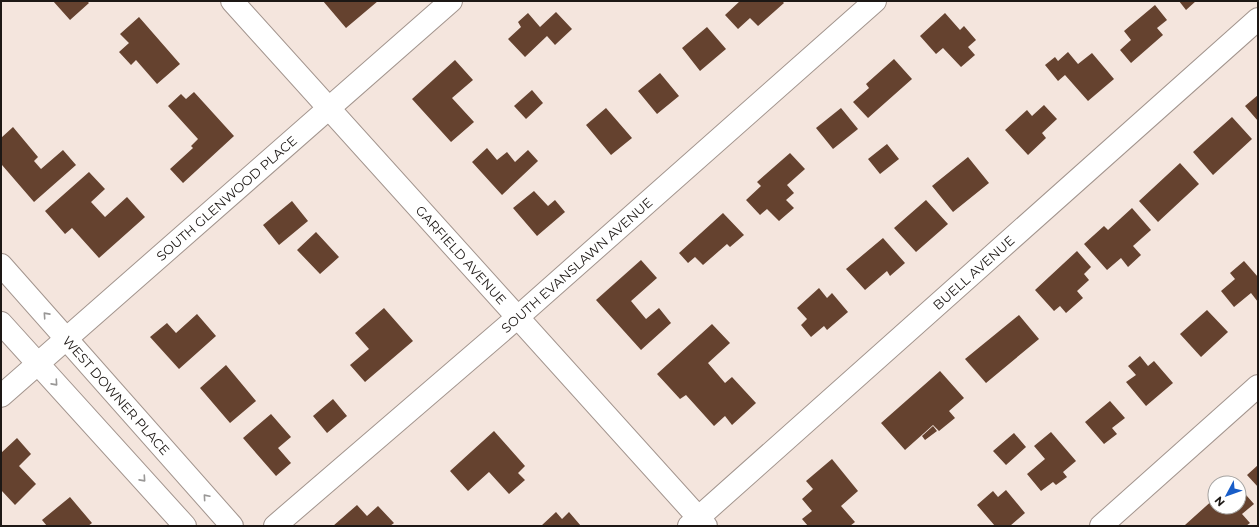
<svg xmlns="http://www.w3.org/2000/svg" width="1259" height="527" font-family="Montserrat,sans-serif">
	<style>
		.building { fill: #65422f }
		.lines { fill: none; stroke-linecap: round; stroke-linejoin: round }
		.minor-casing { stroke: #a2948d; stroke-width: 24 }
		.minor { stroke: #fff; stroke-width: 22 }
		.oneway { stroke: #999796 }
		.labels { text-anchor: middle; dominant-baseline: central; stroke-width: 4; stroke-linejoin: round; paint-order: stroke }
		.street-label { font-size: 13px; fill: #1d1815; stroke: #fff }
	</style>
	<rect width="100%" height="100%" fill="#f4e5dd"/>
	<!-- building -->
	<path class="building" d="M53 1H87L89 3 70 20Z
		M323 1H378L346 28Z
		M740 1H782L784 3 758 26 750 18 738 29 725 15Z
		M1179 1H1196L1186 10Z
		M1155 5 1167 20 1157 28 1163 35 1131 63 1120 50 1131 40 1124 31Z
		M556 12 572 29 555 45 547 36 525 57 508 39 521 27 518 22 528 13 540 27Z
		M945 13 960 30 964 26 976 40 968 47 975 55 961 67 943 48 936 54 920 36Z
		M139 17 180 64 157 84 136 60 131 65 119 52 129 43 120 34Z
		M707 27 726 49 700 71 682 48Z
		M1068 52 1078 64 1092 53 1114 79 1088 101 1065 75 1058 81 1045 65 1055 57 1058 61Z
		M894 59 912 79 868 118 853 102 869 88 866 84Z
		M455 60 473 80 452 98 474 122 451 142 412 99Z
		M660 73 679 96 657 114 638 91Z
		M532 90 543 103 526 119 514 106Z
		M194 92 234 136 183 183 170 169 193 148 191 146 198 139 168 106 181 94 186 99Z
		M1258 95V121L1245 106Z
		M1044 105 1057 119 1042 133 1046 138 1028 155 1005 130 1027 110 1032 116Z
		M606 108 632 138 611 155 586 125Z
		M841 108 858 129 833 149 816 128Z
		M1232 117 1252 139 1213 175 1193 152Z
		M13 127 38 157 34 161 41 169 63 150 76 165 34 202 2 165 1 166V138Z
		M887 144 899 159 880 174 868 159Z
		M487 148 497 160 507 152 515 162 528 150 538 161 502 195 472 162Z
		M790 153 805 169 787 185 794 193 786 200 794 208 779 221 767 209 760 215 746 200 761 186 757 182Z
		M968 157 989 183 953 212 932 186Z
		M1180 163 1199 184 1158 222 1139 201Z
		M89 172 105 189 91 202 105 217 127 197 145 217 99 258 72 228 65 234 45 211Z
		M534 191 548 206 555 200 565 212 537 236 513 208Z
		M926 200 948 224 916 252 894 228Z
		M292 201 308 221 279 245 263 225Z
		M1132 208 1151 230 1133 246 1141 255 1128 267 1121 258 1107 270 1084 244 1104 226 1108 230Z
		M723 213 744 235 730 247 727 244 703 265 695 257 688 263 679 253Z
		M316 232 339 257 320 274 297 250Z
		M883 238 905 263 890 276 887 271 865 290 846 269Z
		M1077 251 1091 267 1084 274 1089 280 1077 291 1083 298 1066 313 1060 306 1054 311 1035 290Z
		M641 260 657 278 631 301 646 319 659 308 671 323 641 350 596 300Z
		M1244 261 1258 277V302L1251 293 1234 307 1221 291 1235 279 1230 273Z
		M819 288 827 298 832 293 848 312 827 330 824 326 811 337 801 325 807 319 797 308Z
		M384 308 413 341 365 382 350 365 369 349 355 333Z
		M1207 310 1228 332 1201 357 1180 334Z
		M197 314 216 336 179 369 150 337 167 323 176 333Z
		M1019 315 1039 339 986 383 965 359Z
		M712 324 730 343 708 363 725 383 732 377 756 403 732 425 725 416 714 426 686 395 680 399 657 374Z
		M1140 356 1148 366 1154 361 1173 383 1146 406 1126 382 1136 375 1128 366Z
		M226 365 256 401 230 423 200 388Z
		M940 371 964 398 949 411 955 418 939 431 933 425 905 450 881 423Z
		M333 399 347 416 327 433 313 416Z
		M1110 401 1125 418 1112 428 1117 434 1104 444 1085 422Z
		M271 414 291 437 278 448 291 463 276 476 243 438Z
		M933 426 937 431 925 440 922 436Z
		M494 431 525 466 518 473 525 480 509 494 489 472 468 491 450 471Z
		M1051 432 1076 461 1063 472 1067 477 1056 485 1053 482 1041 491 1027 474 1045 459 1034 446Z
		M1014 433 1026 447 1006 465 993 451Z
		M17 438 31 454 19 466 36 484 15 505 1 490V453Z
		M832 459 858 491 841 506 855 522 850 526H808L802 519 812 511 802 499 813 489 806 481Z
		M1258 465V487L1247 475Z
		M1239 487 1254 504 1242 514 1250 523 1246 526 1185 525 1215 498V507H1239Z
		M1006 490 1025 513 1010 526H995L977 505 993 491 998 497Z
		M70 497 92 523 88 526H47L42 520Z
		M357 505 367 516 378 506 394 523 390 526H333Z
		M556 512 562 519 569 512 581 526H541Z"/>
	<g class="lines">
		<defs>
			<g id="minor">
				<path id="s1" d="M232 1 706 526"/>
				<path id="s2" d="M1 265 232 526"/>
				<path d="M1 323 185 526"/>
				<path id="s3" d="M1 396 451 1"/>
				<path id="s4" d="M275 526 518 317 875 1"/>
				<path id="s5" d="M689 526 1258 19"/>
				<path d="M1101 526 1258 386"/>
			</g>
		</defs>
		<!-- minor casing -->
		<use href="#minor" class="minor-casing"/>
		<!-- minor -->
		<use href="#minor" class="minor"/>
	</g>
	<!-- one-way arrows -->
	<defs><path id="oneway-chevron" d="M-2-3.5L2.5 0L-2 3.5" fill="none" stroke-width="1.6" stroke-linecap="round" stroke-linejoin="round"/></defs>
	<g class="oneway">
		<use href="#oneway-chevron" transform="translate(46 315) rotate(-132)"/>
		<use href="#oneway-chevron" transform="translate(55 383) rotate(48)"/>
		<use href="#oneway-chevron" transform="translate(143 479) rotate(48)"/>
		<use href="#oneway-chevron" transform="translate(206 497) rotate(-131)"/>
	</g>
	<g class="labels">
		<!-- street labels -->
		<g class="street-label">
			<text stroke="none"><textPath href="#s3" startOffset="300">SOUTH GLENWOOD PLACE</textPath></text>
			<text stroke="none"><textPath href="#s1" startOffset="342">GARFIELD AVENUE</textPath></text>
			<text stroke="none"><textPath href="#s4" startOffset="399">SOUTH EVANSLAWN AVENUE</textPath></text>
			<text stroke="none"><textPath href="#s5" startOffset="381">BUELL AVENUE</textPath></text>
			<text stroke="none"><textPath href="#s2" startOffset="174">WEST DOWNER PLACE</textPath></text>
		</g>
	</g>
	<!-- border -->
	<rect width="1259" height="527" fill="none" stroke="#1d1815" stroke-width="4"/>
	<!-- north arrow -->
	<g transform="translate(1227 495) rotate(229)"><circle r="19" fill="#ffffff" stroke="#a5a3a1"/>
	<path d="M0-3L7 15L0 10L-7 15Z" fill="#185dc8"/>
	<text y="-6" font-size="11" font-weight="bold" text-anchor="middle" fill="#1d1815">N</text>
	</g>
</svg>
